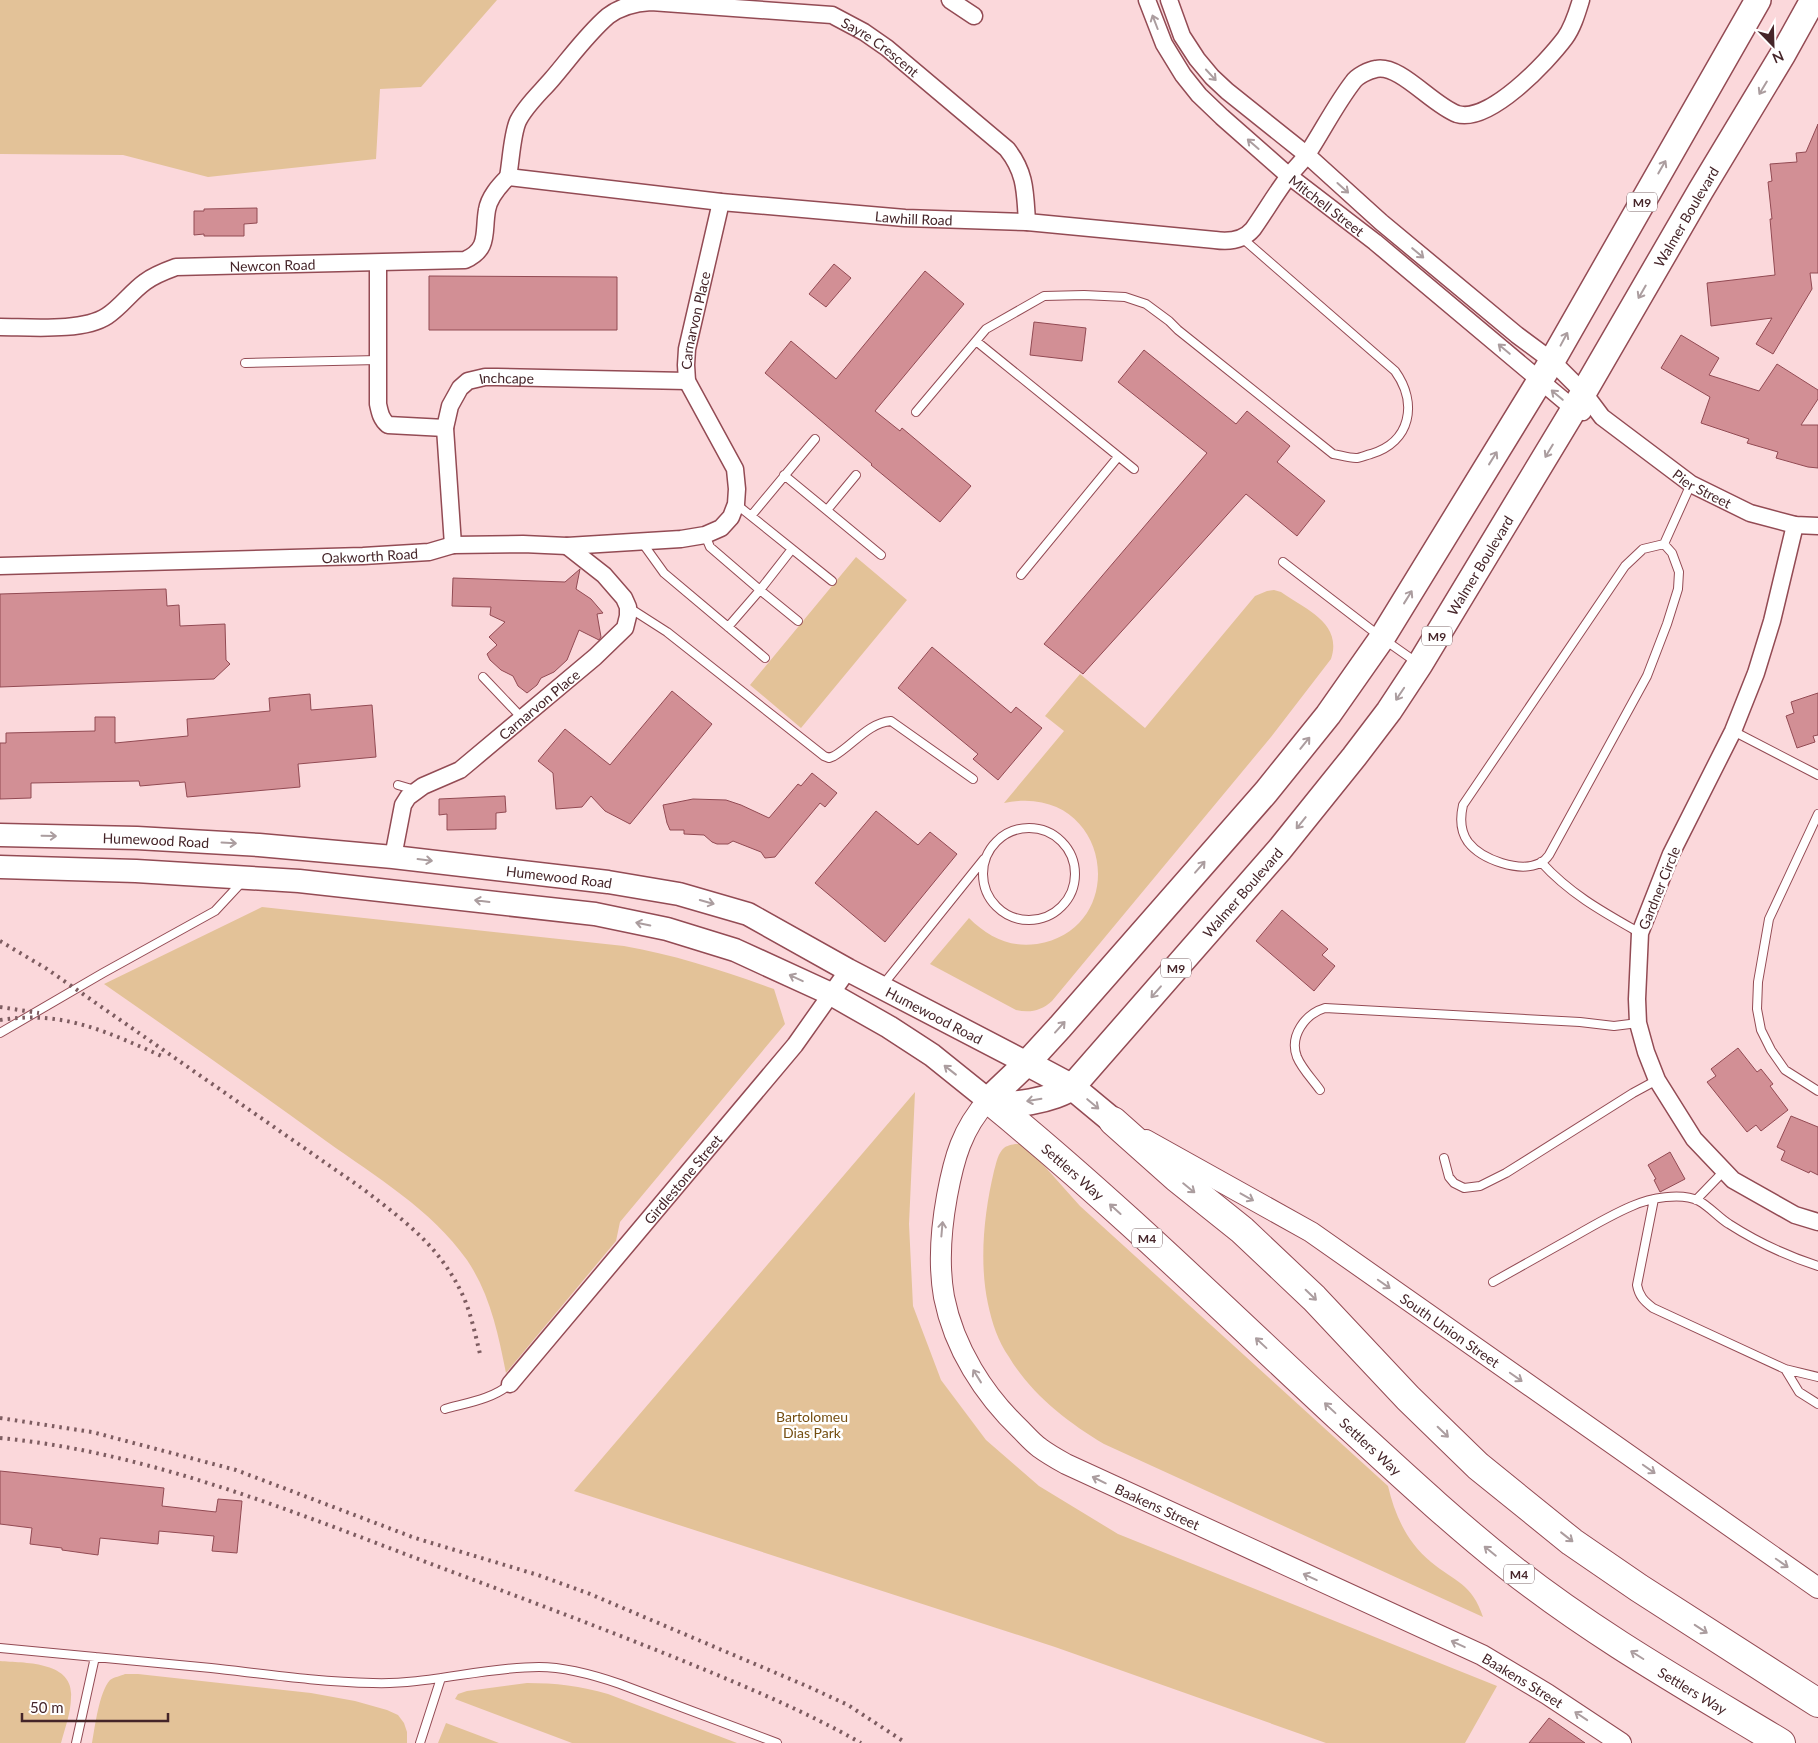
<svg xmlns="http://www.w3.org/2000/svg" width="1818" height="1743" font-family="Lato,sans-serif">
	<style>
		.green { fill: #e3c298 }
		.building { fill: #d28f95; stroke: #924a53 }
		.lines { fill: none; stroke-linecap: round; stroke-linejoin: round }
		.service-casing { stroke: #934b54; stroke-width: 10 }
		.minor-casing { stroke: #934b54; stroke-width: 19 }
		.tertiary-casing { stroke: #934b54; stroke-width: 22 }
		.secondary-casing { stroke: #934b54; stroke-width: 25 }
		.primary-casing { stroke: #934b54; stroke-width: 28 }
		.motorway-casing { stroke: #934b54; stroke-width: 30 }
		.service { stroke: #fff; stroke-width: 8 }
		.minor { stroke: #fff; stroke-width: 16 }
		.tertiary { stroke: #fff; stroke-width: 20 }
		.secondary { stroke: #fff; stroke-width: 22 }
		.primary { stroke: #fff; stroke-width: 25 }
		.motorway { stroke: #fff; stroke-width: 28 }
		.rail { stroke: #7d5c60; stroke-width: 4; stroke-dasharray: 2.5 5; stroke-linecap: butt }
		.oneway { stroke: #ab9d9f }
		.labels { text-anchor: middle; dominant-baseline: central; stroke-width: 5; stroke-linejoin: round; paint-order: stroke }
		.shield { fill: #fff; stroke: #7d6669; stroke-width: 1 }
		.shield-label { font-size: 12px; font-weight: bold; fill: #452529 }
		.street-label { font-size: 14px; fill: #452529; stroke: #fff }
		.park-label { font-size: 14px; fill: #744e11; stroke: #fff }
	</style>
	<rect width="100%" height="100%" fill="#fbd8db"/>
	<!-- green -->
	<path class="green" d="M0 0H497L421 87 380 89 376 159 208 177 123 155 0 154Z
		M856 557 907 600 801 728 750 685Z
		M1274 590 1281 592C1305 609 1343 623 1331 659L1271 737 1052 1001C1041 1011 1030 1013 1016 1010L930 964 969 918C988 937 1010 948 1037 944 1133 928 1111 781 1004 803L1064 731 1045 716 1080 674 1145 728 1255 596 1267 591Z
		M262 907 624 946C676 955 724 971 774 989L785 1024 620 1222 616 1241 506 1373C498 1333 490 1294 467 1260 431 1209 376 1177 326 1141 253 1088 179 1036 104 984Z
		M915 1092 909 1224 913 1306 941 1380 986 1440 1039 1486 1118 1534 1497 1686 1465 1743H1326L1055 1647 574 1491Z
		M1015 1144H1022L1030 1150 1080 1206 1388 1486C1395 1516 1407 1542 1431 1562 1455 1582 1472 1583 1483 1617L1104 1444C1067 1422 1031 1394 1009 1357 998 1341 992 1323 988 1304 979 1262 984 1213 994 1171 996 1165 997 1156 1002 1150 1005 1146 1010 1145 1015 1144Z
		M0 1661C24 1663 74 1661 71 1697 71 1712 65 1728 61 1743H0Z
		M125 1674H138L311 1693 355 1701 387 1710 398 1715 404 1723 407 1732V1743H92C95 1727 99 1692 110 1680 114 1677 121 1676 125 1674Z
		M527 1683C555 1683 581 1686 608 1694L737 1743H572L455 1699 458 1694 467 1691Z
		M446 1723 499 1743H438Z"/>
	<!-- building -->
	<path class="building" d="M1818 124V273H1810L1812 289 1773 354 1756 344 1772 318 1711 326 1707 283 1775 275 1770 219H1772L1768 182 1772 181 1770 164 1797 162 1796 153 1806 152Z
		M257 208V223L244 224V236H204V234L194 235V211H204V209Z
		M834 264 851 278 826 307 809 294Z
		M925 271 964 304 875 411 900 431 902 428 971 486 940 522 871 465 872 464 765 373 791 341 836 379Z
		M429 276 617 277V330H429Z
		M1034 322 1086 328 1082 361 1030 355Z
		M1681 335 1719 358 1709 375 1759 391 1777 364 1818 390V399L1801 425H1818V468L1808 467 1776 458 1778 452 1747 443 1749 439 1701 423 1710 397 1661 368Z
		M1144 350 1236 424 1247 411 1290 446 1277 462 1325 501 1297 536 1246 494 1083 674 1044 644 1207 453 1118 382Z
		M580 569 576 589 591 599 603 613 597 614 601 637 599 640 579 630 567 660 554 672 541 678 537 685 527 693 518 686 513 676 501 670 490 660 487 654 497 645 489 637 505 622 490 615 491 607 452 606 453 578 565 582Z
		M166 589 167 606 179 605 180 626 225 624 226 660 230 664 214 679 0 687V594Z
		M932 647 1011 713 1016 707 1042 728 998 780 973 759 978 754 898 688Z
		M672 691 712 724 630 824 605 811 591 796 582 807 556 809 553 773 538 761 565 729 610 765Z
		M1818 693V735L1813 736 1815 742 1797 748 1786 716 1794 713 1791 702Z
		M310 694 311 710 372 705 376 757 298 764 300 787 187 797 185 782 140 786 139 781 31 783V798L0 799V743H6V733L95 731V717H115V743L188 736 187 719 270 711 269 698Z
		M812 773 837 793 825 807 820 803 775 857 765 858 761 852 733 841 728 844H717L712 842 704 835 684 834V830H670L667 823 663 805 693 799 726 800 741 805 769 818 798 784 801 786Z
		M505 796 506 812 496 813V829L447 830V814L439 815V799Z
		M876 811 918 845 930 832 957 854 885 942 815 883Z
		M1282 910 1328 949 1322 955 1335 966 1314 991 1256 941Z
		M1738 1048 1757 1072 1761 1069 1773 1084 1770 1086 1788 1110 1761 1131 1756 1125 1747 1132 1707 1082 1716 1076 1711 1069Z
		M1791 1116 1818 1127V1175L1810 1171 1809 1173 1781 1160 1785 1151 1777 1147Z
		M1670 1152 1685 1179 1660 1192 1654 1180 1656 1179 1648 1165Z
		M0 1471 164 1488 162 1506 216 1512 218 1499 242 1501 237 1553 212 1551 214 1536 159 1531 158 1544 100 1538 98 1555 62 1550V1548L30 1544 32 1528 0 1524Z
		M1549 1718 1585 1743H1529Z"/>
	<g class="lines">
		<defs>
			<path id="service" d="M976 341 1134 469
				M245 363 378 360
				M916 412 986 329 1044 296 1084 295 1125 297 1146 304 1169 321 1178 330 1333 454C1340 455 1348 458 1356 458 1360 458 1366 455 1371 454 1411 442 1418 403 1395 371L1242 238
				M784 475 881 555
				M736 504 832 581
				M827 510 856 475
				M751 516 815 439
				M705 535 710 547 760 590 728 627
				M641 541 664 573 765 658
				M1664 544 1672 553 1679 572 1678 589 1667 624 1647 676 1549 855C1547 858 1544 861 1540 863 1520 873 1482 860 1468 842 1460 831 1460 818 1463 805L1625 566 1643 549Z
				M1664 544 1691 484
				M792 549 760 590 798 621
				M1283 562 1382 638 1416 662
				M1021 575 1118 457
				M628 607 667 632 824 756 829 758 834 756C853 745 868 723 891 721L973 779
				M483 677 522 718
				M1733 731 1818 775
				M398 785 415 790
				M1818 814 1769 919 1758 982 1757 1009 1761 1030 1771 1050 1785 1070 1818 1091
				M983 874a46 46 0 1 1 92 0a46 46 0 1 1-92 0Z
				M1541 862C1570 894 1603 912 1640 933
				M882 986 984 859
				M0 1033 103 973 215 911 242 882
				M1320 1090C1313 1080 1302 1069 1297 1057 1289 1036 1305 1014 1325 1008L1580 1022 1614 1026 1638 1023
				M1444 1158 1449 1177 1454 1183 1464 1188 1480 1186 1506 1173 1633 1093 1657 1080
				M1654 1199 1637 1285C1639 1296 1644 1301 1653 1308L1785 1369 1818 1377
				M1696 1200 1724 1171
				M1493 1282C1520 1267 1548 1251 1575 1236 1594 1225 1613 1214 1632 1206 1650 1198 1681 1192 1699 1201 1710 1207 1719 1218 1729 1224 1757 1242 1787 1256 1818 1266
				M1785 1369 1799 1392 1818 1404
				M445 1409C466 1403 493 1399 510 1384
				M0 1648C70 1655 141 1661 211 1668 265 1674 319 1682 373 1683 428 1685 483 1667 539 1667 566 1667 594 1675 620 1684L777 1743
				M76 1743 95 1657
				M420 1743 441 1678"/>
			<g id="minor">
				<path d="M950 0 974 16"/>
				<path id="s1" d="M1147 0 1164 44 1183 75 1199 95 1222 117 1289 176 1375 242 1574 409 1583 412"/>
				<path id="s2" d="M1169 0 1182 36 1197 59 1212 77 1227 91 1307 155 1381 222 1517 335 1552 361 1584 393 1602 417 1691 484 1750 513 1795 525 1818 526"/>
				<path id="s3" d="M508 177 721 202 905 218 1027 222 1215 240C1229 242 1243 241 1253 229 1265 212 1276 193 1289 176 1295 168 1303 161 1308 153 1323 130 1336 104 1353 82 1357 76 1369 70 1376 69 1400 64 1432 105 1457 114 1489 124 1547 62 1565 38 1573 27 1577 13 1581 0"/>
				<path id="s4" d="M508 177C511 161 512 134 518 121 526 105 541 92 552 79 570 58 587 34 608 16 621 6 635 3 651 2L832 15 864 32 887 48 1007 149C1026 173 1025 192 1027 222"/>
				<path d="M378 263V404C380 413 381 419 388 425L445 428"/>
				<path id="s5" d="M0 327C29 327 83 332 107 316 121 307 131 292 145 282 154 275 165 271 176 267L465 260C490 249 483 232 487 210 489 197 499 186 508 177"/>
				<path d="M1795 525 1772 621 1756 673 1733 731 1671 854 1640 933 1637 999 1638 1023 1646 1052 1657 1080 1694 1139 1733 1180 1795 1215 1818 1222"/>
				<path id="s6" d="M453 545 445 428 450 406 460 388 468 381 485 377H497L687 381"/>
				<path id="s7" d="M0 566 363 556 429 552 453 545 523 544 567 546 681 539 705 535 721 528 731 517 736 504 737 489 735 469 687 381 686 365 687 349 721 202"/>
				<path id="s8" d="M393 857 403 805 408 797 423 786 460 770 472 760 595 657 625 628 628 616V607L624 598 604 575 567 546"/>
				<path id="s9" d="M510 1384 795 1045 848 970"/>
			</g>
			<g id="tertiary">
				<path id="s10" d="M988 1100C962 1129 954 1158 947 1196 941 1229 938 1263 944 1297 954 1348 984 1395 1021 1430 1027 1436 1033 1443 1040 1448 1048 1454 1057 1459 1066 1464L1482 1655 1547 1694 1621 1743"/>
				<path id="s11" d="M1146 1140 1311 1232 1818 1588"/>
			</g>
			<g id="secondary">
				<path id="s12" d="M0 835 137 838 259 845 393 857 608 882 679 894 748 914 848 970 1027 1063"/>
				<path d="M0 867 136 871 299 881 595 914 667 929 735 950 831 994 889 1027 932 1055 988 1100"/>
			</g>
			<g id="primary">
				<path id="s13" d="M1758 0 1552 361 1382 638 1328 715 1266 792 1060 1027 1027 1063 988 1100C1003 1111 1059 1098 1072 1087L1280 849 1354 757 1389 711 1420 664 1574 409 1701 190 1783 54 1813 0"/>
				<path d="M1027 1063 1072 1087 1113 1121"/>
			</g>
			<g id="motorway">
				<path id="s14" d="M994 1104C1114 1202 1225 1311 1338 1416 1394 1467 1448 1518 1507 1565 1592 1633 1688 1687 1781 1743"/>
				<path d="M1113 1121 1177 1178 1242 1230 1314 1298 1408 1398 1478 1466 1572 1542 1639 1588 1818 1703"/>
			</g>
		</defs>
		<!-- service casing -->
		<use href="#service" class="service-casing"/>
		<!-- minor casing -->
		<use href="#minor" class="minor-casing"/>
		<!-- tertiary casing -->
		<use href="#tertiary" class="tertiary-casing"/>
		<!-- secondary casing -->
		<use href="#secondary" class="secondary-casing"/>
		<!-- primary casing -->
		<use href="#primary" class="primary-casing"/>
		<!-- motorway casing -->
		<use href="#motorway" class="motorway-casing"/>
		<!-- service -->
		<use href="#service" class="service"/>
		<!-- minor -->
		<use href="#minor" class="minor"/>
		<!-- tertiary -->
		<use href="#tertiary" class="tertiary"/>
		<!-- secondary -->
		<use href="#secondary" class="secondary"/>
		<!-- primary -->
		<use href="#primary" class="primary"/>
		<!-- motorway -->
		<use href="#motorway" class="motorway"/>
		<!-- rail -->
		<path class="rail" d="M0 941 47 969 363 1189C406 1222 441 1247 464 1298 472 1317 476 1338 481 1358
			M0 1007 39 1013
			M0 1020C64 1010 107 1032 164 1057
			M0 1418 92 1432 236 1470 415 1538 538 1575 590 1594 809 1687 848 1705 906 1743
			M0 1438C158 1453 310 1519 458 1574 532 1602 607 1630 681 1660 742 1685 803 1710 861 1743"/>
	</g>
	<!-- one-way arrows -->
	<defs><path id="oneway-shaft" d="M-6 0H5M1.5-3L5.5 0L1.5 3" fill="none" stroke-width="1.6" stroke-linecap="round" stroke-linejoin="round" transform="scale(1.25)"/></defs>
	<g class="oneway">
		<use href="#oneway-shaft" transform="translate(1155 22) rotate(-111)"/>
		<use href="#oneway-shaft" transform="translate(1211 75) rotate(47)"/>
		<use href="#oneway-shaft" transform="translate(1763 88) rotate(121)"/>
		<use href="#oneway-shaft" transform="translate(1253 144) rotate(-139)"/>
		<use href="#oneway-shaft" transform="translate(1662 167) rotate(-60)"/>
		<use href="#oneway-shaft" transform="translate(1343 188) rotate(42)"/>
		<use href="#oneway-shaft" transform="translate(1418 253) rotate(40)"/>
		<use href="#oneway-shaft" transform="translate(1642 292) rotate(120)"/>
		<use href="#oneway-shaft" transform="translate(1564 339) rotate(-62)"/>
		<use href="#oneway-shaft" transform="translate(1504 349) rotate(-140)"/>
		<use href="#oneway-shaft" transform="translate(1557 395) rotate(-140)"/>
		<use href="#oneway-shaft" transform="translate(1549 451) rotate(121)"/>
		<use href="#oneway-shaft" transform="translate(1493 458) rotate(-58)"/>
		<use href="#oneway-shaft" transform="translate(1408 597) rotate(-58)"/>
		<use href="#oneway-shaft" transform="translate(1400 694) rotate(124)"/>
		<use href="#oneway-shaft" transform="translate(1305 743) rotate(-51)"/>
		<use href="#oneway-shaft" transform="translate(1301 823) rotate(129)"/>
		<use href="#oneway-shaft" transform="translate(49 836) rotate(1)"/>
		<use href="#oneway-shaft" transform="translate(229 843) rotate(3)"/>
		<use href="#oneway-shaft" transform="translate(425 860) rotate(7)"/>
		<use href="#oneway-shaft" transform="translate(1200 867) rotate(-49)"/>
		<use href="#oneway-shaft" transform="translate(482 901) rotate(-173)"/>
		<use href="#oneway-shaft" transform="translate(707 902) rotate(16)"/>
		<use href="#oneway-shaft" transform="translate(643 924) rotate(-168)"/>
		<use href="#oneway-shaft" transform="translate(796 978) rotate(-155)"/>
		<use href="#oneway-shaft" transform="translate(1156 992) rotate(131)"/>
		<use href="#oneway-shaft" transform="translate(1060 1027) rotate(-48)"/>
		<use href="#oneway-shaft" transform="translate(950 1070) rotate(-142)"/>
		<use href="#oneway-shaft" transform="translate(1034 1100) rotate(171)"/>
		<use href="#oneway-shaft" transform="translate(1093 1104) rotate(40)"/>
		<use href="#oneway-shaft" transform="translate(1189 1188) rotate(39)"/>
		<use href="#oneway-shaft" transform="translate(1247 1197) rotate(29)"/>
		<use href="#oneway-shaft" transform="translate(1115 1209) rotate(-138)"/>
		<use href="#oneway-shaft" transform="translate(942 1229) rotate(-85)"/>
		<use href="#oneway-shaft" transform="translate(1384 1284) rotate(35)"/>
		<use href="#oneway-shaft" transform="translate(1311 1295) rotate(44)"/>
		<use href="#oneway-shaft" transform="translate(1261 1343) rotate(-137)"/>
		<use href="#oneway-shaft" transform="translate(977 1376) rotate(-122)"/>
		<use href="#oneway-shaft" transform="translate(1516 1377) rotate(35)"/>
		<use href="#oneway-shaft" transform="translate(1330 1408) rotate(-137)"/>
		<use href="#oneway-shaft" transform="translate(1443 1432) rotate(44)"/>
		<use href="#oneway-shaft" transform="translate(1649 1469) rotate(35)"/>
		<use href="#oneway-shaft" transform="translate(1099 1480) rotate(-154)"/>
		<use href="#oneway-shaft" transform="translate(1567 1537) rotate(38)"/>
		<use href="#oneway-shaft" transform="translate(1490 1551) rotate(-141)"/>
		<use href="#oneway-shaft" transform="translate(1782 1563) rotate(35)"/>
		<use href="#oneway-shaft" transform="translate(1310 1577) rotate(-155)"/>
		<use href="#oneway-shaft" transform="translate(1701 1629) rotate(33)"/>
		<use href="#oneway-shaft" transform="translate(1458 1644) rotate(-155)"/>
		<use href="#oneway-shaft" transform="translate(1637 1655) rotate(-148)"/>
		<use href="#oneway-shaft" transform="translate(1581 1716) rotate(-146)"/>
	</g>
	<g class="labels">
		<!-- shield labels -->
		<g class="shield">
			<rect x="1627" y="192.5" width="30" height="19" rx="4"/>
			<rect x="1422" y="626.5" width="30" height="19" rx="4"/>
			<rect x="1161" y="958.5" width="30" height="19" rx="4"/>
			<rect x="1132" y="1228.5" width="30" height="19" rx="4"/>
			<rect x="1504" y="1564.5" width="30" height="19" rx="4"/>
		</g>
		<g class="shield-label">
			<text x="1642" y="202">M9</text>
			<text x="1437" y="636">M9</text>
			<text x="1176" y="968">M9</text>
			<text x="1147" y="1238">M4</text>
			<text x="1519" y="1574">M4</text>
		</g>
		<!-- street labels -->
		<g class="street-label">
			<text stroke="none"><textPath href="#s4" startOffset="481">Sayre Crescent</textPath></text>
			<text stroke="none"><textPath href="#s1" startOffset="278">Mitchell Street</textPath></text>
			<text stroke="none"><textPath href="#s13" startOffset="2505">Walmer Boulevard</textPath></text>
			<text stroke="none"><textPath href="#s3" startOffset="408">Lawhill Road</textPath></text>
			<text stroke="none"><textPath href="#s5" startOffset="291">Newcon Road</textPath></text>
			<text stroke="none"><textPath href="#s7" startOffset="950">Carnarvon Place</textPath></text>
			<text stroke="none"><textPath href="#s6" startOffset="210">Inchcape</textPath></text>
			<text stroke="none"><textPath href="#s2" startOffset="731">Pier Street</textPath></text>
			<text stroke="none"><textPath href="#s7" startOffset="370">Oakworth Road</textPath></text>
			<text stroke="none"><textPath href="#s13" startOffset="2100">Walmer Boulevard</textPath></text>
			<text stroke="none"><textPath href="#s8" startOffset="224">Carnarvon Place</textPath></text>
			<text stroke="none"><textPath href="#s12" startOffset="156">Humewood Road</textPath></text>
			<text stroke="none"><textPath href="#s12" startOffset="561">Humewood Road</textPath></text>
			<text transform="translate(1659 888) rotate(-68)">Gardner Circle</text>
			<text stroke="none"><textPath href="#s13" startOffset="1695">Walmer Boulevard</textPath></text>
			<text stroke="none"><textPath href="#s12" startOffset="966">Humewood Road</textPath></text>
			<text stroke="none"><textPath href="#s14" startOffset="104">Settlers Way</textPath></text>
			<text stroke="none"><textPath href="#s9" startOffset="268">Girdlestone Street</textPath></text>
			<text stroke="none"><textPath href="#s11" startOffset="359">South Union Street</textPath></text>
			<text stroke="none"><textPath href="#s14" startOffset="509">Settlers Way</textPath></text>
			<text stroke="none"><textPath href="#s10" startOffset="521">Baakens Street</textPath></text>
			<text stroke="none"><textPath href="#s10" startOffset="926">Baakens Street</textPath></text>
			<text stroke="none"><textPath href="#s14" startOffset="914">Settlers Way</textPath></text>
		</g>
		<!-- park labels -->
		<g class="park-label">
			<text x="812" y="1416">Bartolomeu<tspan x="812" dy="16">Dias Park</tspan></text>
		</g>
	</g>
	<!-- north arrow -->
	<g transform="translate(1773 45) rotate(157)" stroke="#ffffff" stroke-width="4" paint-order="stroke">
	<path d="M0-4L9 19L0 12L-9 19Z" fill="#452529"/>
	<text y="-8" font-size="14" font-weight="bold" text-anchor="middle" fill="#452529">N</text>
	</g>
	<!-- scale -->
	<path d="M22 1713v8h146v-8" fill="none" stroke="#452529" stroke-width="2.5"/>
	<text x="30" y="1713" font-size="15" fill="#452529" stroke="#ffffff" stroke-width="4" paint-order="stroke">50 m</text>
</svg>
